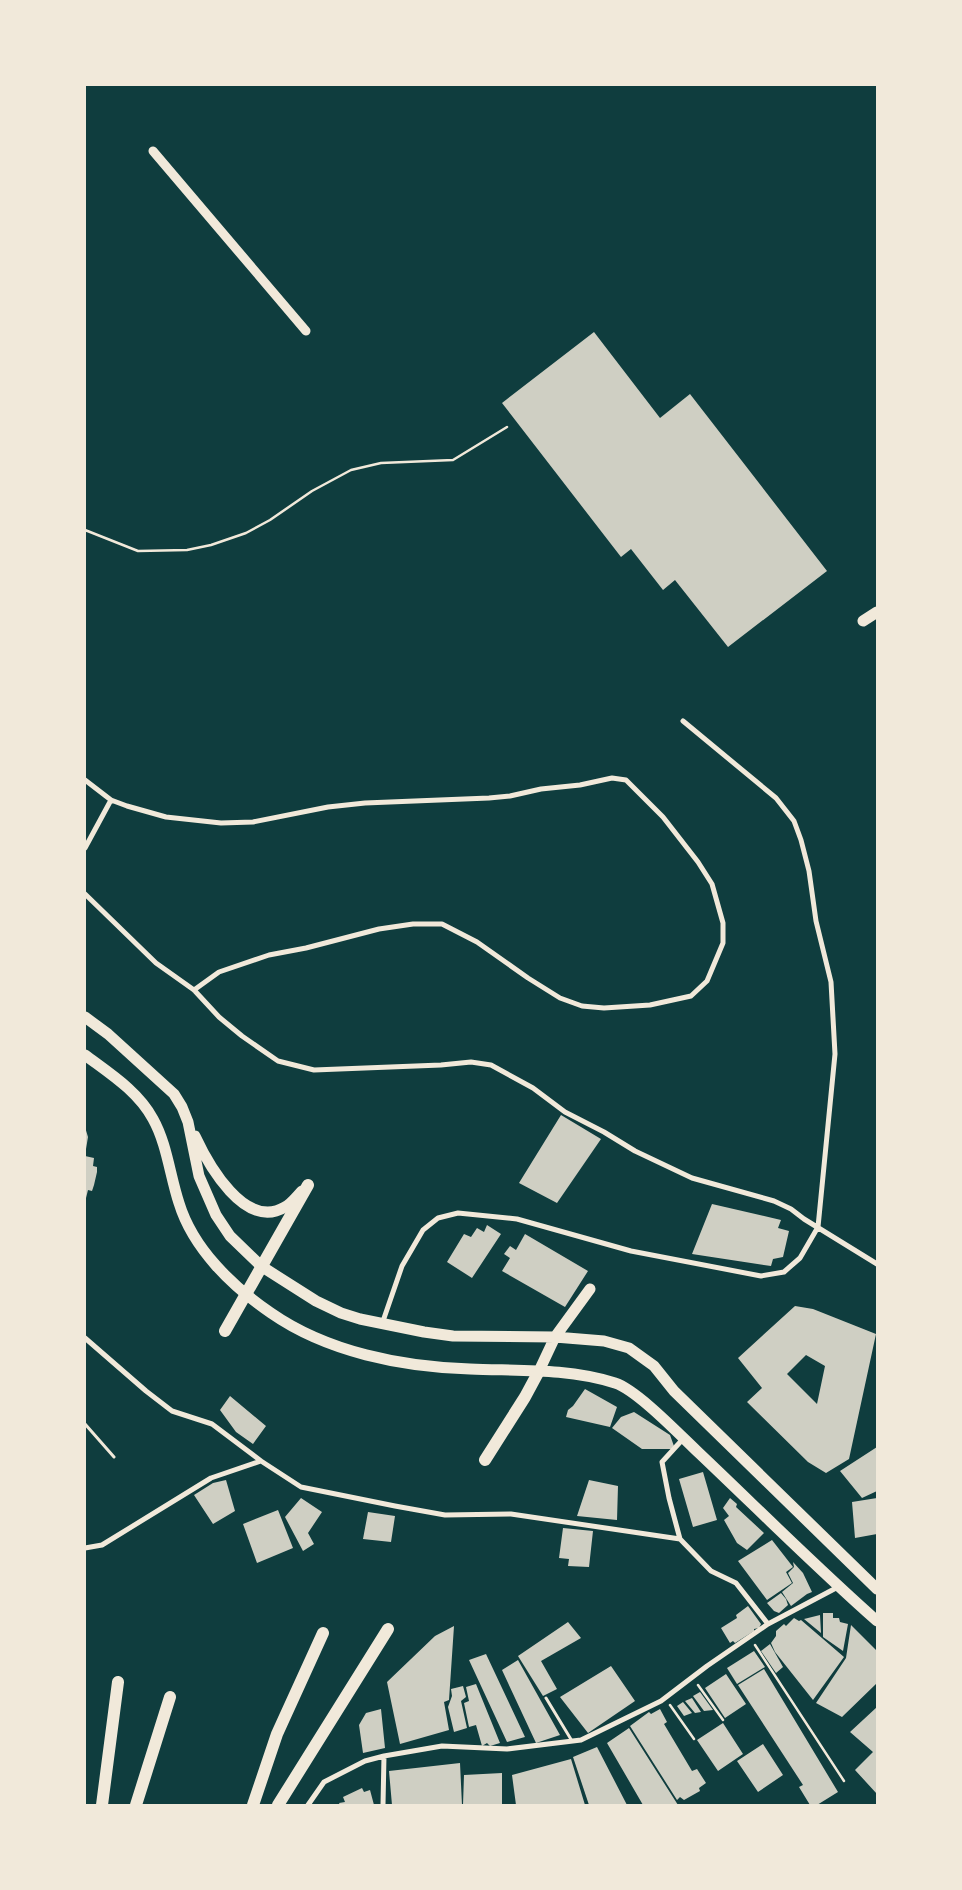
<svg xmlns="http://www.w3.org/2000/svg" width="962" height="1890" font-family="Cabin,sans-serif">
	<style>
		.building { fill: #cfcfc3; fill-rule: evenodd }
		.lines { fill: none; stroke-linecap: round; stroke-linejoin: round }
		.path { stroke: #f1e9da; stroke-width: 2.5 }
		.service { stroke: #f1e9da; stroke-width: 3 }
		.minor { stroke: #f1e9da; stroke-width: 5 }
		.tertiary { stroke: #f1e9da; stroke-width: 9 }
		.primary { stroke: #f1e9da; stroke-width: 11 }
		.motorway { stroke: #f1e9da; stroke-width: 12 }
	</style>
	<rect width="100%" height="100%" fill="#0f3d3e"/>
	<!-- building -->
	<path class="building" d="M594 332 660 418 690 394 827 571 728 647 675 580 663 590 631 549 621 557 502 403Z
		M561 1115 601 1139 557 1203 519 1183Z
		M85 1127 88 1137 86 1149H85Z
		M85 1156 94 1158 93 1166 97 1167V1172L94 1185 92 1191 88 1190 86 1198Z
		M712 1204 781 1220 778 1228 789 1231 783 1257 773 1259 771 1266 692 1254Z
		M487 1225 501 1234 472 1278 447 1262 464 1234 471 1237 477 1228 484 1232Z
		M525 1234 588 1271 565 1307 502 1271 510 1258 504 1254 510 1246 516 1250Z
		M795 1306 813 1309 876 1334 849 1459 826 1473 808 1462 747 1402 762 1388 738 1358ZM806 1355 825 1366 817 1404 787 1374Z
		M585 1389 617 1407 610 1427 566 1417 568 1410 573 1406Z
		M230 1396 266 1426 253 1444 236 1432 220 1410Z
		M634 1412 670 1435 675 1449H642L612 1428 621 1417Z
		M877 1447V1491L862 1498 840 1471Z
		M703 1472 717 1520 693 1527 679 1479Z
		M226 1480 235 1511 213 1524 194 1495 213 1483Z
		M589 1480 618 1486 617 1520 577 1516Z
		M301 1498 322 1512 308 1533 314 1544 303 1551 285 1517Z
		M730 1498 737 1504 736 1507 764 1533 747 1550 737 1543 724 1520 729 1516 723 1508Z
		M877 1498V1534L855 1538 852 1502Z
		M278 1510 293 1548 257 1563 243 1524Z
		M368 1512 395 1516 391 1542 363 1539Z
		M563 1528 593 1531 589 1567 568 1566 569 1559 559 1558Z
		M772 1540 793 1567 786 1572 792 1583 767 1600 738 1561Z
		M793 1562 803 1573 812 1592 807 1594 791 1606 782 1592 793 1583 788 1573 794 1567Z
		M781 1593 786 1599 788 1605 779 1613 774 1611 767 1603Z
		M748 1606 761 1624 759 1628 754 1629V1631L735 1643 733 1641 730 1643 721 1628 737 1618 736 1615Z
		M823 1613H833V1618H839L840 1622 848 1624 843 1651 823 1637Z
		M820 1615 821 1633 804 1619Z
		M794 1618 799 1621 801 1620 844 1657 813 1700 775 1652 771 1643 776 1636V1631L784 1624 786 1626Z
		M568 1622 581 1638 541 1661 557 1689 543 1696 518 1656Z
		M851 1625 877 1651V1683L842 1717 816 1703 846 1658Z
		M454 1626 449 1700 444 1702 449 1730 400 1744 387 1682 435 1636Z
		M770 1644 783 1667 776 1673 761 1651Z
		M754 1651 765 1667 737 1684 727 1668Z
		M486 1654 525 1737 507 1742 469 1660Z
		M518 1660 560 1735 536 1743 502 1670Z
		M611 1666 635 1701 588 1733 560 1697Z
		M764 1669 838 1792 817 1805H810L799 1787 803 1785 738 1685Z
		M726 1674 746 1704 725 1718 705 1688Z
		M476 1684 500 1743 490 1746 487 1743 482 1746 476 1725 469 1727 464 1703 469 1701 466 1687Z
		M463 1686 466 1697 461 1701 467 1728 454 1732 448 1707 452 1696 451 1689Z
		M700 1692 713 1710 704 1711 693 1696Z
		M692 1698 701 1712 695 1713 685 1701Z
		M683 1702 692 1713 684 1716 677 1706Z
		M877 1707V1794L855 1770 873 1752 850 1732Z
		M381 1709 385 1748 363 1753 359 1725 366 1713Z
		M660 1709 667 1722 664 1724 692 1771 697 1769 706 1783 699 1788 700 1791 684 1800 680 1797 677 1800 630 1726 649 1712 651 1714Z
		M723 1723 743 1754 718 1771 697 1740Z
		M629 1728 678 1805H643L607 1743Z
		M763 1744 783 1775 758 1792 737 1761Z
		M597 1747 627 1805H589L573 1757Z
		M571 1759 585 1805H516L512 1775Z
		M460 1763 462 1805H392L389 1771Z
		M502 1773V1805H463L464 1775Z
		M362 1788 364 1792 370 1790 374 1805H340L339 1803 345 1802 343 1797Z"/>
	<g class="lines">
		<!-- path -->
		<path class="path" d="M85 530 138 551 187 550 211 545 246 533 270 520 312 491 351 470 381 463 453 460 507 427
			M755 1645 844 1781
			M698 1685 723 1720
			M670 1705 694 1739"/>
		<!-- service -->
		<path class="service" d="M85 1424 114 1457
			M546 1698 572 1741"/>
		<!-- minor -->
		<path class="minor" d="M85 780 111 800 127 806 166 817 221 823 253 822 328 807 365 803 489 798 510 796 541 789 580 785 612 778 626 780 663 817 698 862 712 884 723 923V943L707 981 691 996 650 1005 604 1008 582 1006 560 998 528 978 477 942 442 924H413L379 929 306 948 269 955 219 972 194 990
			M85 848 111 800
			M85 894 156 963 194 990 219 1017 242 1036 278 1061 314 1070 441 1065 471 1062 491 1065 533 1088 565 1112 604 1132 635 1151 692 1178 774 1201 791 1209 804 1219 877 1264
			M382 1324 402 1266 423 1230 438 1218 458 1213 517 1219 631 1251 761 1276 784 1272 800 1258 818 1227 835 1054 831 982 816 921 809 871 801 840 794 821 776 798 683 721
			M85 1338 146 1391 172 1411 212 1424 261 1461
			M683 1439 662 1462 669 1498 680 1539 711 1571 736 1583 768 1624
			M85 1548 102 1545 211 1478 261 1461 301 1487 395 1506 445 1515 511 1514 680 1539
			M308 1805 324 1782 365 1761 384 1756 442 1746 507 1749 581 1740 661 1701 707 1666 768 1624 838 1587
			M383 1805 384 1756"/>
		<!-- tertiary -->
		<path class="tertiary" d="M153 151 306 331"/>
		<!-- primary -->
		<path class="primary" d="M863 621 877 612
			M85 1017 108 1034 174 1094 182 1107 188 1122 199 1176 216 1215 230 1236 261 1266 316 1301 341 1313 360 1319 424 1332 453 1336 555 1337 604 1341 629 1348 654 1366 674 1391 877 1589
			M85 1055C109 1073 138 1091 153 1119 167 1144 170 1176 179 1203 193 1249 233 1287 271 1313 327 1352 402 1367 470 1369 518 1371 568 1368 615 1383 637 1390 680 1435 699 1453 758 1509 816 1567 877 1621
			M195 1136C208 1164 245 1231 285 1207 291 1204 297 1196 302 1191
			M539 1371 555 1337 590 1289"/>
		<!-- motorway -->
		<path class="motorway" d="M225 1331 308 1185
			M485 1460 525 1397 539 1371
			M102 1805 118 1682
			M136 1805 170 1697
			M253 1805 277 1734 323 1633
			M278 1805 388 1629"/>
	</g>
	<!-- border -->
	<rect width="962" height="1890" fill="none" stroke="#f1e9da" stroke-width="172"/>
</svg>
